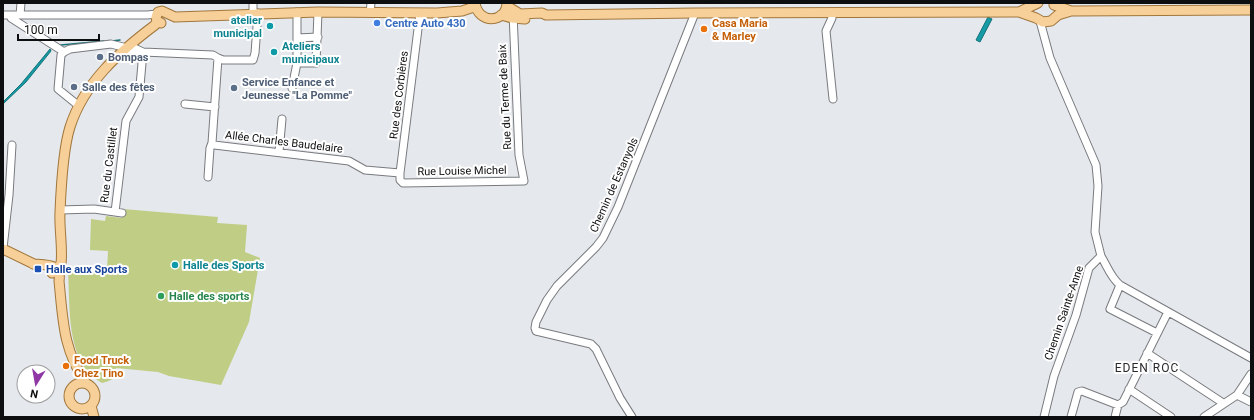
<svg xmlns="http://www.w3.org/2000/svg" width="1254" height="420" font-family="Roboto,sans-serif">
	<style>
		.green { fill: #bfce84 }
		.water { fill: #159ba5; stroke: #137178 }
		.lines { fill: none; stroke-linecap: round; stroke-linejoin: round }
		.stream { stroke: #137178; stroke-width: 1.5 }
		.minor-casing { stroke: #787a7e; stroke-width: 9 }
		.major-casing { stroke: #a1773c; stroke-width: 11 }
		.minor { stroke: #fff; stroke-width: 7 }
		.major { stroke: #f7cf99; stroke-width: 9 }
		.shop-dot { fill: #3f7fe0; stroke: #fff; stroke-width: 1.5 }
		.culture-dot { fill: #0f9aa8; stroke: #fff; stroke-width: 1.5 }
		.food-dot { fill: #e8710a; stroke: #fff; stroke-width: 1.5 }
		.service-dot { fill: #5c6f8a; stroke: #fff; stroke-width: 1.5 }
		.transit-dot { fill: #1a4fb4; stroke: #fff; stroke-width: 1.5 }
		.leisure-dot { fill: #2e9e5b; stroke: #fff; stroke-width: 1.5 }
		.labels { text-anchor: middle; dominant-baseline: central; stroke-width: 4; stroke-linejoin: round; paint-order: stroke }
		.culture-label { font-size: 11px; font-weight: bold; fill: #0d838f; stroke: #fff; text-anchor: start }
		.shop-label { font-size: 11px; font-weight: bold; fill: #366cbe; stroke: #fff; text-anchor: start }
		.food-label { font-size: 11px; font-weight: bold; fill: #c56008; stroke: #fff; text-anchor: start }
		.service-label { font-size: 11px; font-weight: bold; fill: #4e5e75; stroke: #fff; text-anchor: start }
		.street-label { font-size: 11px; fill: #0d0e0f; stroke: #fff }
		.transit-label { font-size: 11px; font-weight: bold; fill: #164399; stroke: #fff; text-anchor: start }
		.leisure-label { font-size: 11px; font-weight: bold; fill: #27864d; stroke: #fff; text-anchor: start }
		.neighbourhood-label { font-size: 12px; letter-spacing: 1px; fill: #28292c; stroke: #fff }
	</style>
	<rect width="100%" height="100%" fill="#e5e8ec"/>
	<!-- green -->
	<path class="green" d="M123 209 218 217 217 223 247 225 245 252 260 258 249 322 221 385 169 376 158 372 116 368C114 380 113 380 102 383 97 380 91 376 87 372 67 344 70 304 68 272L107 270 108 251 90 250 91 219 105 221 106 216 122 218Z"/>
	<!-- water -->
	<path class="water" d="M988 17 992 19 980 42 976 40Z
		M50 49 51 51 26 82 3 104V102L21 84Z"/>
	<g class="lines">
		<!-- stream -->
		<path class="stream" d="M112 41 120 40
			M61 45 104 41"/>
		<defs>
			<path id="minor" d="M831 12 832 18 826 31 833 99
				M253 13V3
				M370 13 371 3
				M420 13 400 173V180L403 183 524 181 519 155 513 13
				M3 15H147L157 14
				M10 15 11 18 64 52
				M20 15 21 3
				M1040 21 1050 58 1096 165 1098 186 1095 232 1101 256 1089 268 1076 315 1054 376 1044 417
				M297 38 318 37
				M125 50 143 52 130 46
				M218 58 223 60H253L255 53 258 13
				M297 63H316L318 12
				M292 88 297 63V12
				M185 104 215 107
				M79 106 58 89 61 55 64 52 70 49 111 44 127 48
				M212 143 214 145 349 161 365 170 400 173
				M279 152 282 119
				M208 177 210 148 212 143
				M60 210 94 209 122 213
				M115 212 126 121 139 97 143 52 213 55 218 58 212 143
				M3 248 9 195 12 145
				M1101 256C1107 266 1111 278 1120 285L1251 358
				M1120 285 1110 309 1157 333
				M1147 353 1223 403
				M1129 389 1171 417
				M1237 395 1251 402
				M1118 405 1123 402 1168 312
				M632 417 620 398 596 349 591 344 536 331 535 328 536 322 547 300 557 286 596 247 603 238 618 207 695 13
				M1071 417 1078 392 1082 391 1118 405
				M1115 417 1118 405
				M1204 417 1237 395 1251 374"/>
			<path id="major" d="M475 3C478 24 506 24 507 3
				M1054 5 1071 11
				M507 6 520 14 542 13 546 15 695 13 1019 12 1036 18 1043 22 1051 21 1058 15 1071 11 1251 10
				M1019 12 1038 3
				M501 15 512 18 525 19
				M161 23 157 21 156 17 158 12 162 11 175 17 318 12 437 13 462 11 471 8 475 4
				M3 249 38 266
				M33 264C45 265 62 263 59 281 63 320 63 350 86 383
				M52 273 61 264C63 247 59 229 60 212 61 188 63 149 70 127 84 83 119 52 155 25L157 21
				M69 396a13 13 0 1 1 26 0a13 13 0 1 1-26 0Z
				M91 406 94 417"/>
		</defs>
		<!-- minor casing -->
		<use href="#minor" class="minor-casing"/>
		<!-- major casing -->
		<use href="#major" class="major-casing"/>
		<!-- minor -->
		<use href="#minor" class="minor"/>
		<!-- major -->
		<use href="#major" class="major"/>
	</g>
	<!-- markers -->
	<circle class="shop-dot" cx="377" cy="23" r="4"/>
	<g class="culture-dot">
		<circle cx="270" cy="26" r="4"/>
		<circle cx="274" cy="52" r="4"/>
		<circle cx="175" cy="265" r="4"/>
	</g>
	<g class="food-dot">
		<circle cx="704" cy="29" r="4"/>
		<circle cx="66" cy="366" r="4"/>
	</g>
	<g class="service-dot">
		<circle cx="100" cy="57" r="4"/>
		<circle cx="74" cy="87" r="4"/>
		<circle cx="234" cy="88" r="4"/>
	</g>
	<rect class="transit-dot" x="34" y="265" width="8" height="8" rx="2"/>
	<circle class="leisure-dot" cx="161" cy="296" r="4"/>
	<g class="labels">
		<!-- culture labels -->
		<g class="culture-label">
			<text x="262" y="20" text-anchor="end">atelier<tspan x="262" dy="13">municipal</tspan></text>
			<text x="282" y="46">Ateliers<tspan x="282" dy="13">municipaux</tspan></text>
			<text x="183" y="265">Halle des Sports</text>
		</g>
		<!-- shop labels -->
		<g class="shop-label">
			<text x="385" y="23">Centre Auto 430</text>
		</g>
		<!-- food labels -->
		<g class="food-label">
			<text x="712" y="23">Casa Maria<tspan x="712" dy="13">&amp; Marley</tspan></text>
			<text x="74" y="360">Food Truck<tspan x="74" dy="13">Chez Tino</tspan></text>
		</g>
		<!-- service labels -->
		<g class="service-label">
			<text x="108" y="57">Bompas</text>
			<text x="242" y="82">Service Enfance et<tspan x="242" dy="13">Jeunesse "La Pomme"</tspan></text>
			<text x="82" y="87">Salle des fêtes</text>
		</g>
		<!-- street labels -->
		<g class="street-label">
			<text transform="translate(399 95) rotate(-83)">Rue des Corbières</text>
			<text transform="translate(505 97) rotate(-93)">Rue du Terme de Baix</text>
			<text transform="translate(284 142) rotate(7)">Allée Charles Baudelaire</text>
			<text transform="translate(109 165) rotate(-83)">Rue du Castillet</text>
			<text transform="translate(462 171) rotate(-1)">Rue Louise Michel</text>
			<text transform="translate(614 185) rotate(-66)">Chemin de Estanyols</text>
			<text transform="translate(1064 313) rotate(-71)">Chemin Sainte-Anne</text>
		</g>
		<!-- transit labels -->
		<g class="transit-label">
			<text x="46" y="269">Halle aux Sports</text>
		</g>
		<!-- leisure labels -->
		<g class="leisure-label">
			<text x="169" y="296">Halle des sports</text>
		</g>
		<!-- neighbourhood labels -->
		<g class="neighbourhood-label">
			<text x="1147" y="368">EDEN ROC</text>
		</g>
	</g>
	<!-- border -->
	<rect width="1254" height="420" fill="none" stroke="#0d0e0f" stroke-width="8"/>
	<!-- north arrow -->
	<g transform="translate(36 384) rotate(191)"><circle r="19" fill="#ffffff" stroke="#9e9f9f"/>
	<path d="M0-3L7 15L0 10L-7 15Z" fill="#8f38a5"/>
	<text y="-6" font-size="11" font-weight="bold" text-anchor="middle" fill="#0d0e0f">N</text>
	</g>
	<!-- scale -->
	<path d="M18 34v6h81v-6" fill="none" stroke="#0d0e0f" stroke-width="2"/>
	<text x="24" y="34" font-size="12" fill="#0d0e0f" stroke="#ffffff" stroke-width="3" paint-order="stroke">100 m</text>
</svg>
